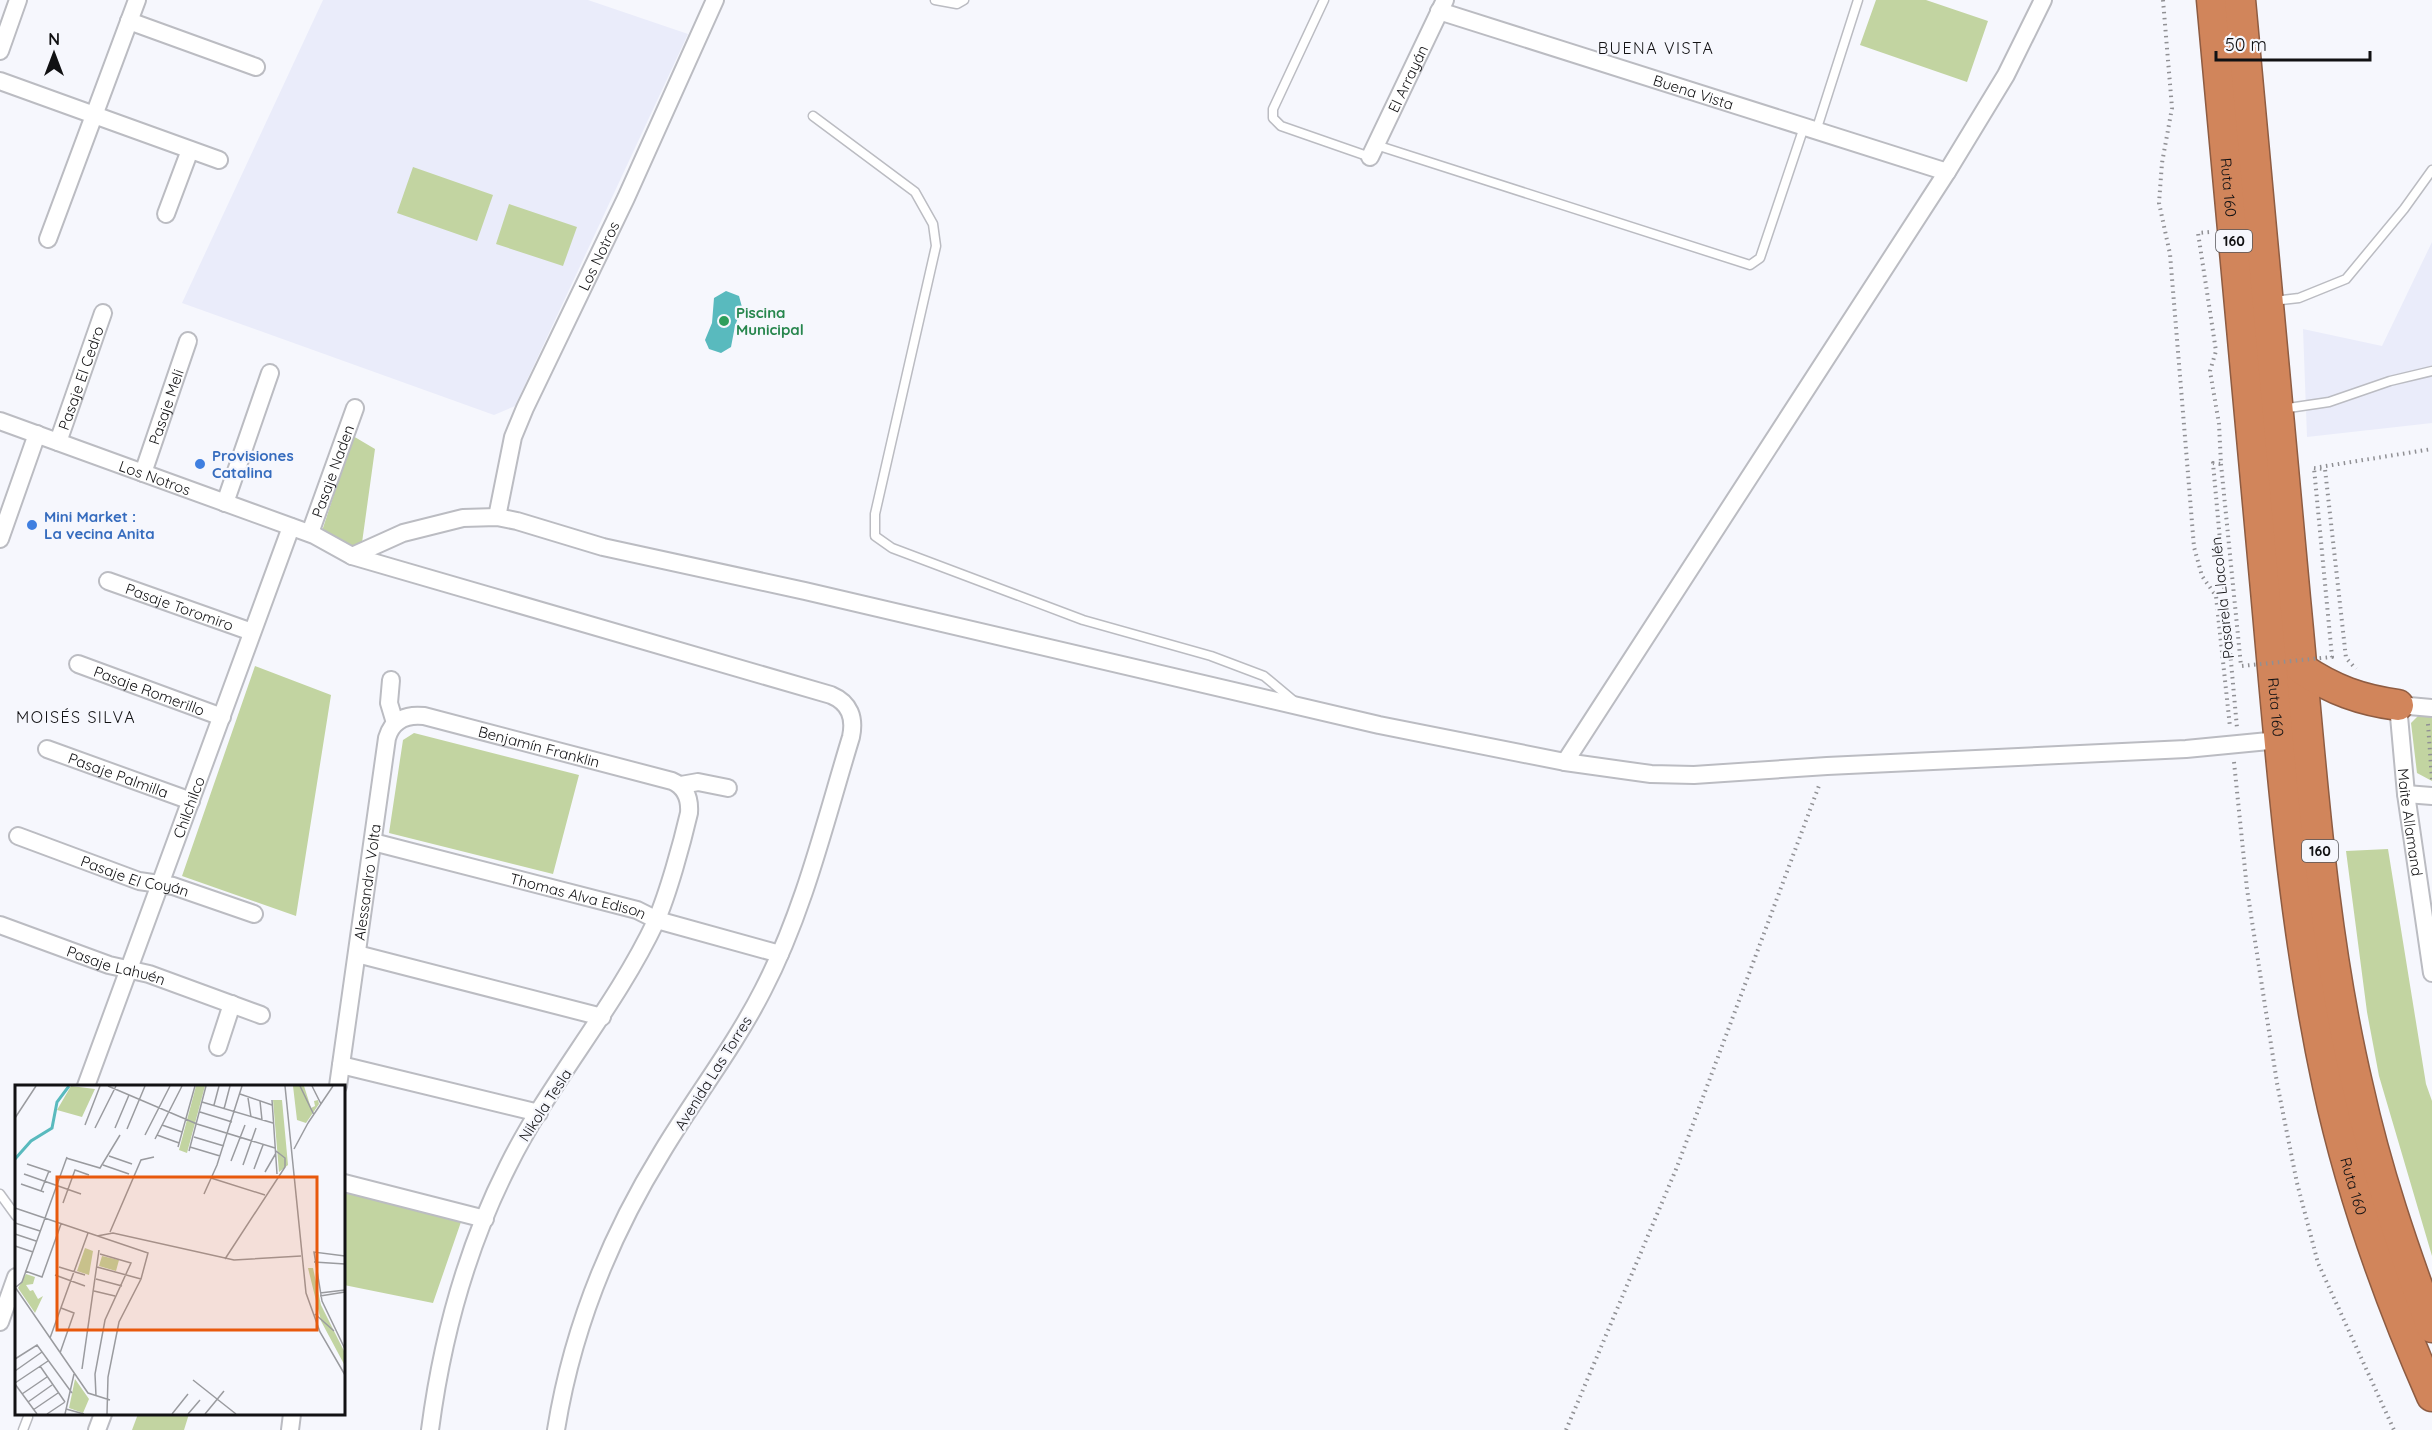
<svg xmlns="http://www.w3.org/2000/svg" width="2432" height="1430" font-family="Quicksand,sans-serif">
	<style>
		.built { fill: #eaecfa }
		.green { fill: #c2d4a1 }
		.water { fill: #59babe }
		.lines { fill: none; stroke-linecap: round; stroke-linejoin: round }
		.service-casing { stroke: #bbbcc2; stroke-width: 11 }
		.minor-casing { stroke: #bbbcc2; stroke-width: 20 }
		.motorway-casing { stroke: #8e5c42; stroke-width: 33 }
		.path { stroke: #909094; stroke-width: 4; stroke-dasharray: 1.5 4.5; stroke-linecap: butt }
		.service { stroke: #fff; stroke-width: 8 }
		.minor { stroke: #fff; stroke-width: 16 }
		.motorway { stroke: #d1855b; stroke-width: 30 }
		.path-bridge { stroke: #909094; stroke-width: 4; stroke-dasharray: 1.5 4.5; stroke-linecap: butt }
		.leisure-dot { fill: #2e9e5b; stroke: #f6f7fd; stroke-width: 2 }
		.shop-dot { fill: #3f7fe0; stroke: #f6f7fd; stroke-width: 2 }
		.labels { text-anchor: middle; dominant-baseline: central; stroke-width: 4.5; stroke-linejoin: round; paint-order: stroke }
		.shield { fill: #f6f7fd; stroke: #565659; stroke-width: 1.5 }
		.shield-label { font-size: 14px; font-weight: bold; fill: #111113 }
		.street-label { font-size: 15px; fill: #111113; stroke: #f6f7fd }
		.leisure-label { font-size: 15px; font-weight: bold; fill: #27864d; stroke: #f6f7fd; text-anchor: start }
		.shop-label { font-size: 15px; font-weight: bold; fill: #366cbe; stroke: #f6f7fd; text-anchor: start }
		.neighbourhood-label { font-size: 16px; letter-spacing: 1.5px; fill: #111113; stroke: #f6f7fd }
		.inset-river { fill: none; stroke: #59babe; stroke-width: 3 }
		.inset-road { fill: none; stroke: #9a9b9f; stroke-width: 1.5 }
		.view { fill: #e8590c; fill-opacity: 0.15; stroke: #e8590c; stroke-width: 3 }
		.inset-edge { fill: none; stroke: #111113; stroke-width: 3 }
	</style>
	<rect width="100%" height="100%" fill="#f6f7fd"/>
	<!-- built -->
	<path class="built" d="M323 0H588L688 34 515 406 494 415 182 303Z
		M2432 242V423L2307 437 2303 329 2382 346Z"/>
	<!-- green -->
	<path class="green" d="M1876 0H1926L1988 21 1967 82 1860 45Z
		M413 167 493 195 477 241 397 213Z
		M509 204 577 227 563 266 496 244Z
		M353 436 375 449 361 550 322 531Z
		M255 666 331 695 296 916 182 876Z
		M2419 715 2432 716V781L2417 773 2411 723Z
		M414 733 579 775 553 874 389 833 403 740Z
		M2388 849 2426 1084 2432 1101V1256L2379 1076 2367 1012 2346 851Z
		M344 1190 462 1219 433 1303 344 1285Z
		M138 1414H189L184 1430H132Z"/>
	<!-- water -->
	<path class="water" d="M726 291 739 296 742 307 735 326 731 347 721 353 709 349 705 340 712 323 714 298Z"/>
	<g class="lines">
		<defs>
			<path id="service" d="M935 0 957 4 964 0
				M1324 0 1273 109V118L1281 126 1370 157
				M813 116 915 192 933 224 936 246 875 514V536L892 548 1083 620 1211 656 1264 676 1294 701
				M1816 131 1858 0
				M1376 145 1750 265 1760 258 1804 127
				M2274 301 2299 298 2346 279 2404 209 2432 170
				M2282 409 2329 402 2390 381 2432 371
				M0 1194 16 1216
				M23 1430 28 1417"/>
			<g id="minor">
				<path id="s1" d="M1439 11 1947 172"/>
				<path d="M129 21 256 67"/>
				<path d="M0 51 18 0"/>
				<path d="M0 81 219 160"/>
				<path id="s2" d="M1370 157 1445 0"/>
				<path d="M166 214 190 150"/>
				<path d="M48 239 137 0"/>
				<path id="s3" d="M0 421 314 535 352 556 831 695C850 703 855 718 851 737 825 822 804 911 763 990 734 1047 695 1097 662 1152 609 1238 572 1330 556 1430"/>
				<path id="s4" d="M58 442 103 313"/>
				<path id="s5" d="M143 473 188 341"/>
				<path d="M225 503 270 373"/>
				<path id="s6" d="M497 517 513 437 525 408 626 198 715 0"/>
				<path id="s7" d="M310 533 355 408"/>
				<path d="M0 539 37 434"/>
				<path d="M352 556 403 533 463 518 497 517 517 521 603 547 805 591 1379 725 1565 762 1651 774 1694 775 1827 766 2186 749 2279 740"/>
				<path id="s8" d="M108 581 252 632"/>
				<path id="s9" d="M78 664 222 717"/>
				<path d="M391 680 389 703 395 723"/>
				<path id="s10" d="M2432 708 2398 705 2406 794 2432 973"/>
				<path id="s11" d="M47 749 191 801"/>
				<path d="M1565 762 1947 172 2006 75 2043 0"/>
				<path d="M681 785 698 782 728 788"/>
				<path d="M2406 794 2432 796"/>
				<path id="s12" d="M18 836 139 881 173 886 254 914"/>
				<path id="s13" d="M373 842 637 910 657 920 780 954"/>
				<path id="s14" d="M0 925 109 965 149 974 261 1015"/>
				<path d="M357 954 602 1017"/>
				<path d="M218 1047 232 1004"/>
				<path d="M341 1065 539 1113"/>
				<path id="s15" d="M86 1086 291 527"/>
				<path id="s16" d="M338 1086 387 738C392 720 406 714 424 716L672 781C686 787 690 799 689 813 682 843 668 894 656 921 615 1008 550 1081 508 1166 466 1249 442 1338 430 1430"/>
				<path d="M344 1183 485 1219"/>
				<path d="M0 1322 16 1277"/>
				<path d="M97 1430 103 1414"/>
				<path d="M290 1430 292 1414"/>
			</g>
			<g id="motorway">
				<path id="s17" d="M2212 0C2230 197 2248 393 2266 590 2281 756 2293 922 2328 1085 2351 1192 2388 1296 2432 1396"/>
				<path d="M2240 0C2259 200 2277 400 2295 599 2311 762 2320 928 2358 1088 2376 1170 2403 1249 2432 1327"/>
				<path d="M2302 669C2333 690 2361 700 2398 705"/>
			</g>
		</defs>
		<!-- service casing -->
		<use href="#service" class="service-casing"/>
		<!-- minor casing -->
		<use href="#minor" class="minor-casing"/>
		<!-- motorway casing -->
		<use href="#motorway" class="motorway-casing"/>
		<!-- path -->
		<path class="path" d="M2163 0 2172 108 2162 163 2159 203 2170 254 2194 547 2202 576 2216 596 2230 727
			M2209 232 2198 233 2216 351 2210 371 2219 424 2221 464 2213 463 2237 728
			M2320 467 2432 449
			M2314 468 2325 469 2346 658 2356 669
			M2428 724 2432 780
			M2234 762 2247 889 2277 1083 2297 1183 2318 1263 2394 1430
			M1566 1430 1677 1167 1820 783"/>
		<!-- service -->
		<use href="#service" class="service"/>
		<!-- minor -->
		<use href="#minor" class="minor"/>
		<!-- motorway -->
		<use href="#motorway" class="motorway"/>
		<!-- path-bridge -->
		<path class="path-bridge" d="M2221 464 2241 666 2332 657 2314 468"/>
	</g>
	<!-- markers -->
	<circle class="leisure-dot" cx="724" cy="321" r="6"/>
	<g class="shop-dot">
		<circle cx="200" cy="464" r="6"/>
		<circle cx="32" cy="525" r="6"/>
	</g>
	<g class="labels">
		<!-- shield labels -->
		<g class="shield">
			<rect x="2216" y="230" width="36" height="22" rx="4.5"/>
			<rect x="2302" y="840" width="36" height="22" rx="4.5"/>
		</g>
		<g class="shield-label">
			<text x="2234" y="241">160</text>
			<text x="2320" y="851">160</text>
		</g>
		<!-- street labels -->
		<g class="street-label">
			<text stroke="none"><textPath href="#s2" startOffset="87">El Arrayán</textPath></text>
			<text stroke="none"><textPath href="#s1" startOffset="267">Buena Vista</textPath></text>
			<text stroke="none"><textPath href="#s17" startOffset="188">Ruta 160</textPath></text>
			<text stroke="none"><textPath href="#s6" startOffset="282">Los Notros</textPath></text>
			<text stroke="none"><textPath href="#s4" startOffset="68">Pasaje El Cedro</textPath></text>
			<text stroke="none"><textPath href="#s5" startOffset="70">Pasaje Meli</textPath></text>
			<text stroke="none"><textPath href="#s7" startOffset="66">Pasaje Naden</textPath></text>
			<text stroke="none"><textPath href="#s3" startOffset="165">Los Notros</textPath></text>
			<text transform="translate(2222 598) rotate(-96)">Pasarela Llacolén</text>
			<text stroke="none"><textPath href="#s8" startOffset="76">Pasaje Toromiro</textPath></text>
			<text stroke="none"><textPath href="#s9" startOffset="76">Pasaje Romerillo</textPath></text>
			<text stroke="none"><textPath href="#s17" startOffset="710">Ruta 160</textPath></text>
			<text stroke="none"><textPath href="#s16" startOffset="518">Benjamín Franklin</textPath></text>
			<text stroke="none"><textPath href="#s11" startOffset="76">Pasaje Palmilla</textPath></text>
			<text stroke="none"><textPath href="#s15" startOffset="297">Chilchilco</textPath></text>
			<text stroke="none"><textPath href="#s10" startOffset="152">Maite Allamand</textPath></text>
			<text stroke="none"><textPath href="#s12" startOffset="124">Pasaje El Coyán</textPath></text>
			<text stroke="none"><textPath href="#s16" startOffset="206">Alessandro Volta</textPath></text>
			<text stroke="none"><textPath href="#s13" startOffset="212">Thomas Alva Edison</textPath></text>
			<text stroke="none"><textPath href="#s14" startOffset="123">Pasaje Lahuén</textPath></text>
			<text transform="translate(713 1073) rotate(-58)">Avenida Las Torres</text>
			<text transform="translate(545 1105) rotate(-57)">Nikola Tesla</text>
			<text stroke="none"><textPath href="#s17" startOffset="1196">Ruta 160</textPath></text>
		</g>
		<!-- leisure labels -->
		<g class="leisure-label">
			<text x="736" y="312">Piscina<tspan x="736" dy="17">Municipal</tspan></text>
		</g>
		<!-- shop labels -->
		<g class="shop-label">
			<text x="212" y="455">Provisiones<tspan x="212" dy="17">Catalina</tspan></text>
			<text x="44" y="516">Mini Market :<tspan x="44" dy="17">La vecina Anita</tspan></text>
		</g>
		<!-- neighbourhood labels -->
		<g class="neighbourhood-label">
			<text x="1656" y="48">BUENA VISTA</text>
			<text x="76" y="717">MOISÉS SILVA</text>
		</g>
	</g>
	<!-- overview -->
	<g transform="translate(15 1085)">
		<rect width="330" height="330" fill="#f6f7fd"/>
		<path d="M56 1 80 4 67 32 42 25ZM181 1H190L172 68 164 65ZM278 1H289L296 23 300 21 299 16 303 15 304 19 291 38 282 35ZM258 15H267L273 80 264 87ZM70 163 78 166 74 190 62 186ZM87 171 104 175 101 186 84 181ZM293 183H298L306 220 330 268V281L306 236ZM11 189 20 192 18 199 11 200 15 206 18 205 23 214 28 211 20 228 3 203ZM60 294 74 314 68 328 54 323Z" fill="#c2d4a1"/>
		<path class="inset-river" d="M0 74 16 56 37 43 42 17 54 1"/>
		<path class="inset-road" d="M93 1 182 39 260 63M270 1 291 208 305 247 330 290M285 1 299 30M297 1 306 19M225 9 257 20M233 13 236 32M257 15 262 89M245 16 247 35M187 17 258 38M199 20 204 1M209 24 215 1M185 27 217 37M0 33 21 1M293 38 318 1M70 40 85 1M147 40 167 47M80 43 101 1M100 43 114 10M112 44 130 1M130 50 155 1M142 50 164 58M179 52 209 61M140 54 167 1M163 62 180 1M175 62 205 71M279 64 293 38M174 66 191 1M94 71 117 79M51 73 85 83 105 50M216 76 230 40M12 79 36 87M88 80 114 89M228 80 241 43M239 84 248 60M250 87 261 68M9 89 66 109M196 93 250 110M6 99 29 107M26 106 34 86M189 109 202 80 227 1M48 118 60 85 74 90M0 123 133 168 126 194 104 237 93 292 92 329M0 138 25 146M95 147 126 75 139 72M0 149 21 156M82 151 98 148 219 175 286 171M0 161 18 167M330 171 299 167 307 216 330 264M210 174 270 82V73L261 66M299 177 330 179M44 182 70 190M82 182 126 194M10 186 27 192 46 139M40 190 70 201M81 194 107 201M0 202 73 308 95 315M1 202 7 197 52 72M79 206 100 211M305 208 330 205M305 211 330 207M300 229 319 246M35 253 73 148M45 268 59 228 46 223M0 274 22 260 57 308M25 281 50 317M67 284 84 165M0 286 27 267M178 295 221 329M0 298 33 276M0 299 22 329M7 309 32 292M81 311 80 289 90 235 116 178 85 169M13 317 37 300M51 324 69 329M18 325 43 308M32 329 50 317M50 329 59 289M157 329 173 309M173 329 185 315M190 329 209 306"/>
		<path class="view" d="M42 92H302V245H42Z"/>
		<rect width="330" height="330" class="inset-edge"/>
	</g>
	<!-- north arrow -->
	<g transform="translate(54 54)" stroke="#f6f7fd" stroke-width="4.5" paint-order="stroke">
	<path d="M0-4.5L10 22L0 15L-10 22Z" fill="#111113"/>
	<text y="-9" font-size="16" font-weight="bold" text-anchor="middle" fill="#111113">N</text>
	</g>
	<!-- scale -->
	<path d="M2216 51v9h154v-9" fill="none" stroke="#111113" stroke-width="3"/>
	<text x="2225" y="51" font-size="18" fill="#111113" stroke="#f6f7fd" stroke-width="4.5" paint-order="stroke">50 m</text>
</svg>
